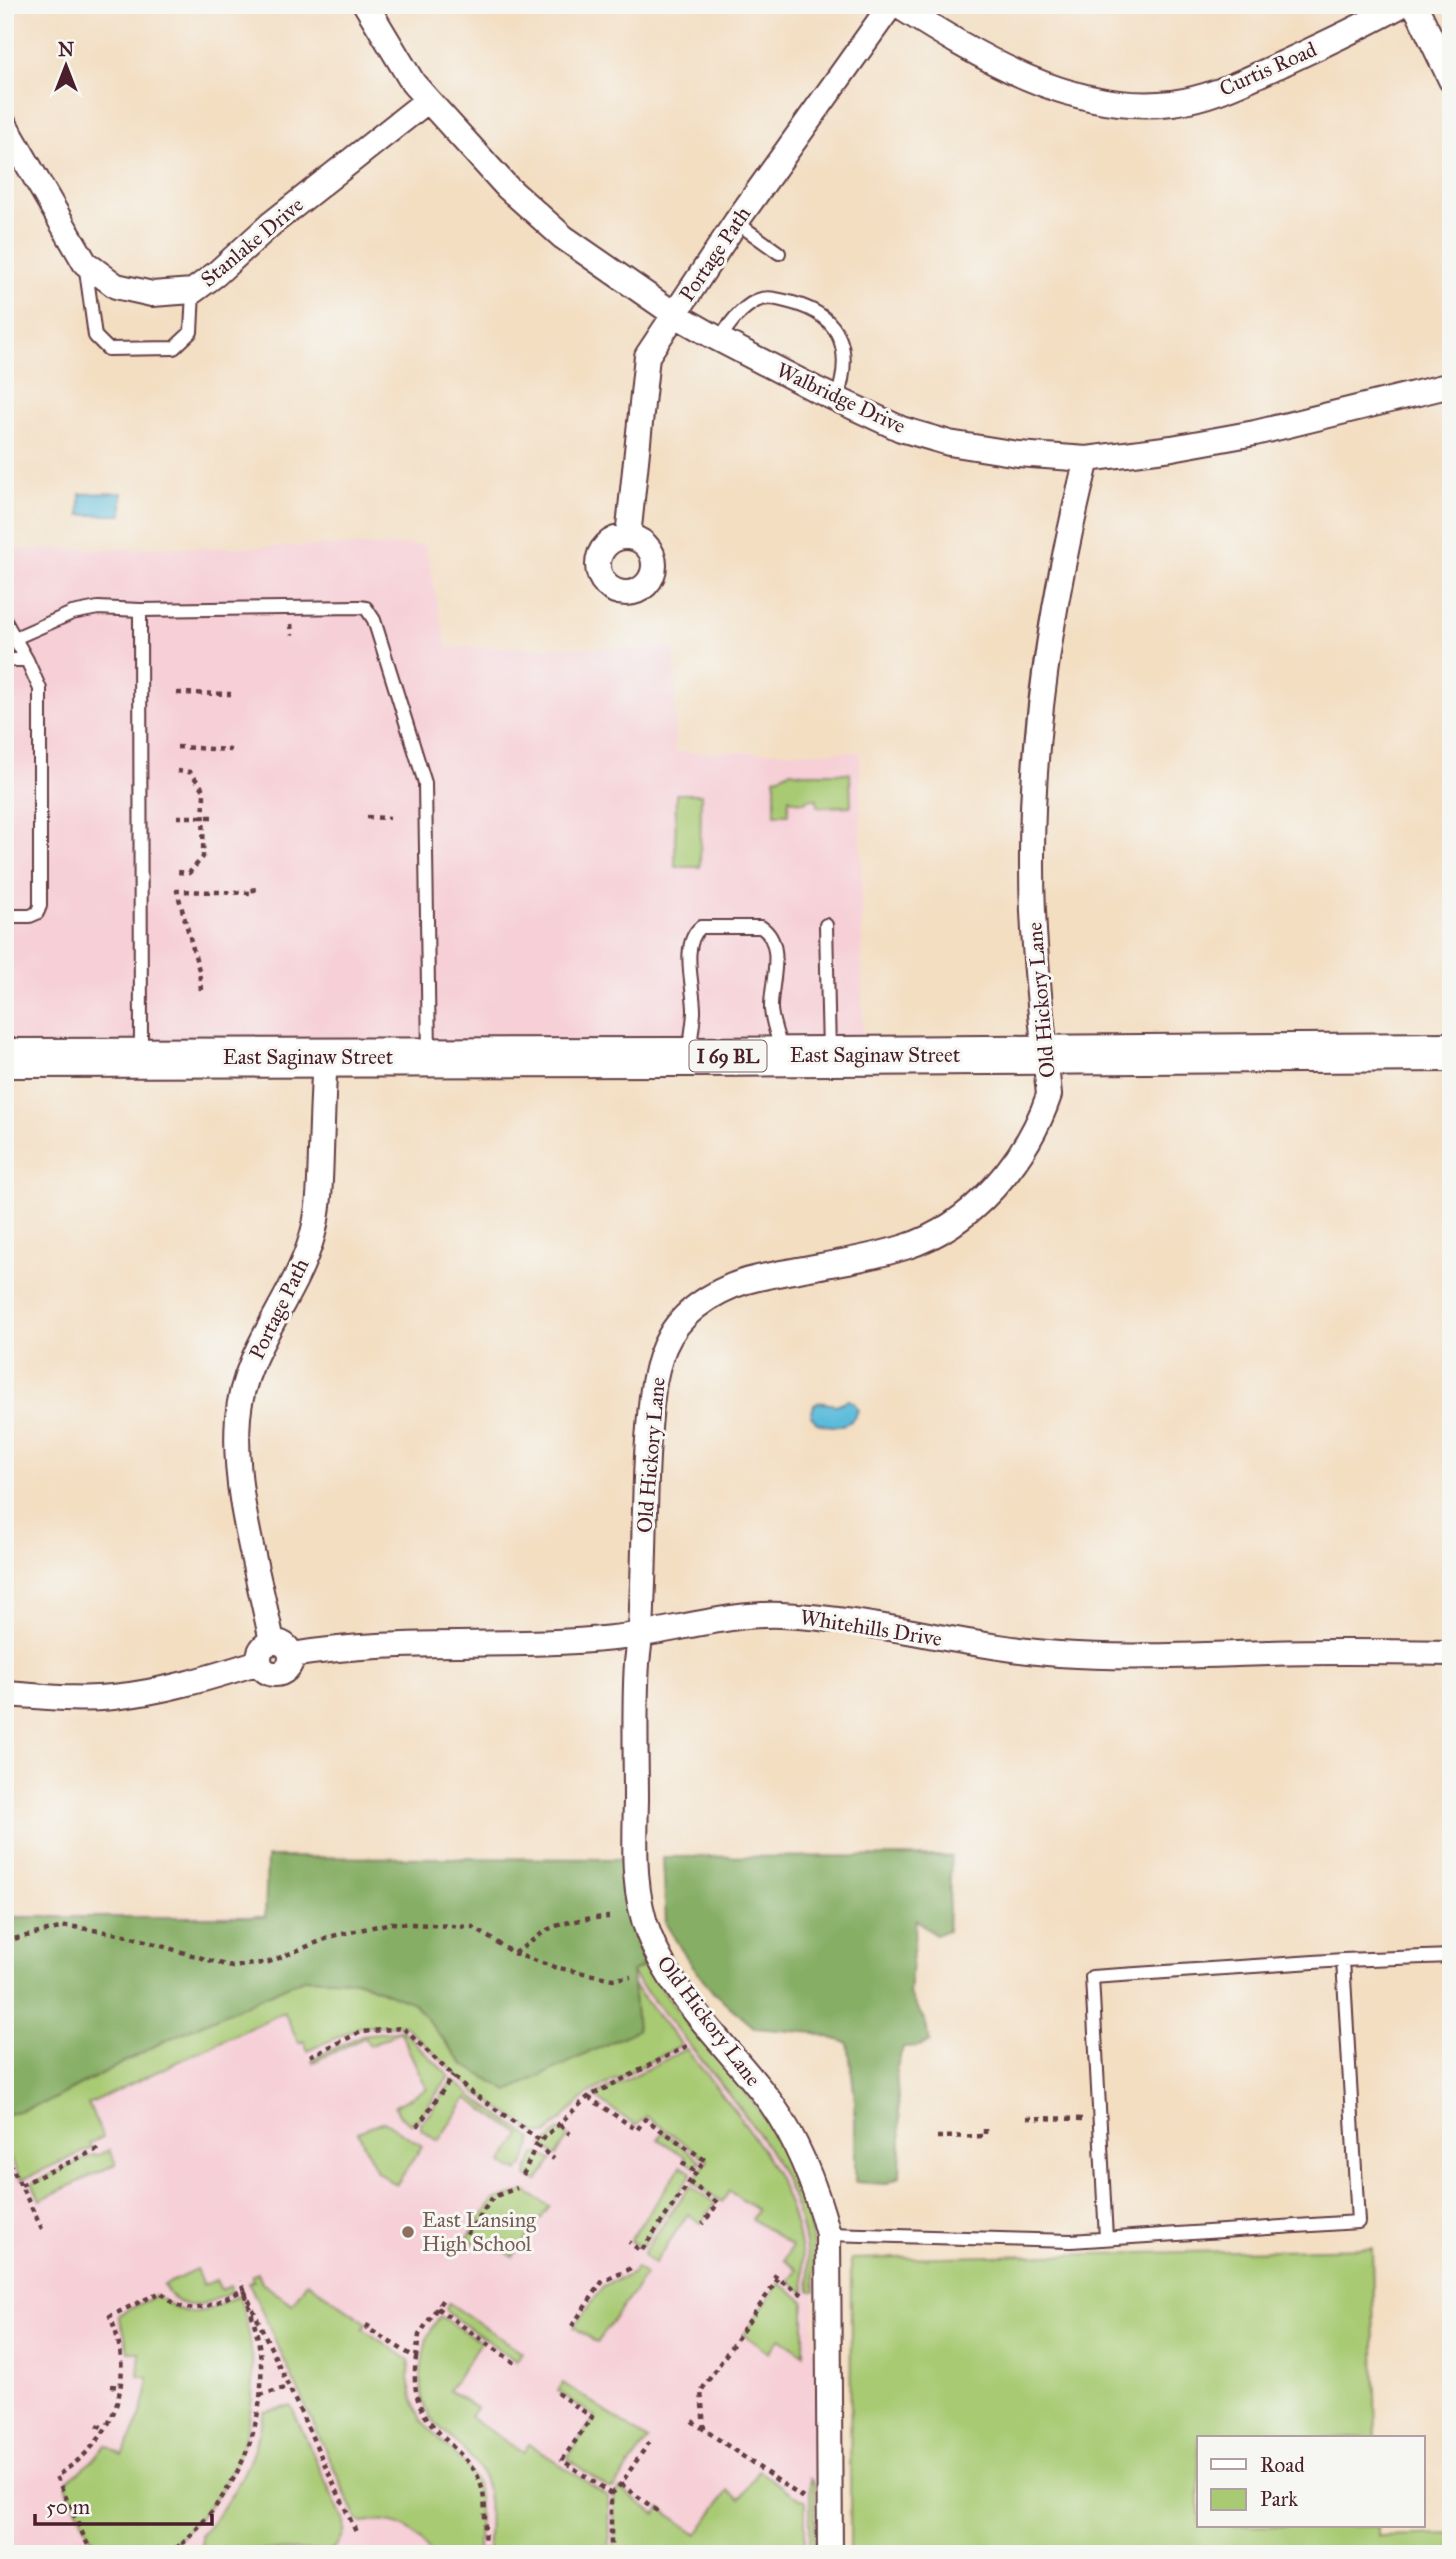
<svg xmlns="http://www.w3.org/2000/svg" width="1456" height="2559" font-family="'IM FELL Great Primer',serif">
	<style>
		.built { fill: #f6cfd7 }
		.green { fill: #a8ca73; stroke: #79744f; stroke-width: 2 }
		.forest { fill: #86ae65; stroke: #686648; stroke-width: 2 }
		.water { fill: #5cbcdb; stroke: #536e83; stroke-width: 2 }
		.lines { fill: none; stroke-linecap: round; stroke-linejoin: round }
		.service-casing { stroke: #633c42; stroke-width: 16 }
		.minor-casing { stroke: #633c42; stroke-width: 28 }
		.primary-casing { stroke: #633c42; stroke-width: 42 }
		.path { stroke: #633c42; stroke-width: 4.5; stroke-dasharray: 5 5; stroke-linecap: butt }
		.service { stroke: #fff; stroke-width: 12 }
		.minor { stroke: #fff; stroke-width: 24 }
		.primary { stroke: #fff; stroke-width: 38 }
		.education-dot { fill: #8d6e63; stroke: #f6f6f2; stroke-width: 2.5 }
		.labels { text-anchor: middle; dominant-baseline: central; stroke-width: 6; stroke-linejoin: round; paint-order: stroke }
		.shield { fill: #f6f6f2; stroke: #7e6067; stroke-width: 2 }
		.shield-label { font-size: 19px; font-weight: bold; fill: #4a1f2b }
		.street-label { font-size: 21px; fill: #4a1f2b; stroke: #f6f6f2 }
		.education-label { font-size: 21px; fill: #785e54; stroke: #f6f6f2; text-anchor: start }
	</style>
	<rect width="100%" height="100%" fill="#f6f6f2"/>
	<filter id="ink" filterUnits="userSpaceOnUse"><feTurbulence type="fractalNoise" baseFrequency=".0143" numOctaves="2"/><feDisplacementMap in="SourceGraphic" scale="14" xChannelSelector="R" yChannelSelector="G"/><feConvolveMatrix kernelMatrix="1 2 1 2 8 2 1 2 1" color-interpolation-filters="sRGB"/></filter>
	<filter id="wash" filterUnits="userSpaceOnUse"><feTurbulence type="fractalNoise" baseFrequency=".00686" numOctaves="4" result="noise"/><feDisplacementMap in="SourceGraphic" scale="28" xChannelSelector="R" yChannelSelector="G"/><feGaussianBlur stdDeviation="1.57" result="paint"/><feColorMatrix in="noise" values="0 0 0 0 0 0 0 0 0 0 0 0 0 0 0 0 0 1.4 0 .05"/><feComposite in="paint" operator="in"/></filter>
	<g filter="url(#wash)">
		<rect width="100%" height="100%" fill="#f3dec2"/>
		<!-- built -->
		<path class="built" d="M425 545 447 647 675 648V752H860L863 1068 5 1070V550Z
			M5 1915H629L645 1965 663 1995 773 2130 783 2147 805 2201 813 2243 814 2262 815 2554H5Z"/>
		<!-- green -->
		<path class="green" d="M790 771 803 773H850L851 806 818 807 817 799H808L805 802 795 801 789 798 788 814H775V778Z
			M676 794H701L700 867H675Z
			M645 1965C691 2038 769 2101 799 2181 812 2218 814 2253 815 2291H810C807 2195 770 2144 711 2072 687 2041 662 2011 637 1980L632 1972Z
			M305 1978 356 1980 414 2003 463 2064 637 2030 633 1985 682 2045 589 2093 546 2134H537L476 2092 404 2025 359 2027 308 2051 304 2041 299 2043 284 2012 88 2104 103 2137 90 2143 92 2148 21 2180 5 2147V2115L50 2101 164 2041Z
			M402 2030 449 2076 417 2121 415 2120 412 2124 399 2115 395 2106 427 2089 400 2031 370 2046 365 2037 313 2062 312 2059 362 2035Z
			M686 2049C749 2130 802 2182 805 2293L789 2281 797 2269 784 2260 792 2246 752 2219 757 2210 729 2191 722 2202 693 2182 708 2160 646 2116 636 2126 594 2096Z
			M453 2080 472 2096 533 2139 522 2168H519L518 2172 502 2163 521 2135 467 2098 438 2141 421 2129V2124Z
			M384 2121 422 2146 396 2185 377 2172 358 2132Z
			M559 2130 569 2136 556 2155 543 2146Z
			M663 2132 701 2161 696 2168 684 2160 686 2157 658 2139Z
			M109 2150 116 2164 40 2200 32 2183 95 2154 96 2156Z
			M535 2154H540L552 2160 538 2181 527 2177 528 2172 527 2171Z
			M681 2166 692 2173 641 2248 630 2240Z
			M690 2186 715 2203 701 2223 688 2214 654 2264 644 2256 645 2251Z
			M525 2191 550 2206 513 2257 485 2238 479 2247 472 2242 468 2247 463 2244 493 2201Z
			M1372 2248 1376 2438H1199V2526H1378V2536L1451 2534V2554H850L851 2259Z
			M636 2268 646 2275 597 2343 574 2327 603 2286 632 2274Z
			M196 2270 203 2285 216 2280 221 2290 230 2286 232 2292C206 2303 181 2318 164 2285Z
			M258 2273 262 2283 292 2304 307 2282 367 2323 363 2329 409 2360 408 2379 412 2397 421 2420 466 2466 476 2483 479 2503 478 2554H431C427 2550 424 2545 421 2540 406 2522 384 2519 362 2523L357 2519 249 2283 254 2281 252 2276Z
			M779 2283 804 2301V2354L780 2338 769 2353 744 2334Z
			M239 2295C266 2377 255 2460 193 2524 184 2533 169 2551 155 2554 132 2559 123 2538 94 2545L67 2488V2481L92 2461 106 2445 122 2455C137 2430 145 2407 149 2378L138 2376 140 2352H128L125 2335 118 2315 156 2296C165 2301 172 2307 181 2310 201 2318 221 2303 239 2295Z
			M449 2303 522 2352 516 2361 448 2313 446 2308Z
			M440 2316 481 2342 449 2390 476 2408 470 2417 523 2453 529 2444 608 2496 609 2554H488C487 2529 493 2496 481 2473 456 2426 413 2432 422 2366 425 2343 426 2335 440 2316Z
			M563 2383 648 2440 614 2488H608L568 2459 569 2454 595 2417 558 2391Z
			M291 2406 344 2522C346 2535 339 2549 326 2551L206 2550 201 2546V2534C234 2499 255 2460 264 2412Z
			M759 2471 805 2502V2554H614V2495L620 2489 656 2514 660 2508 697 2534 728 2491 740 2499Z
			M810 2479 815 2485V2554H810Z"/>
		<!-- forest -->
		<path class="forest" d="M951 1856 948 1931 935 1935 916 1919 909 1995 925 2021 930 2042 919 2046 903 2047 896 2070 901 2139 900 2177 886 2184 855 2182V2100L848 2043 815 2033 755 2028 713 1992 684 1954 666 1924 663 1857Z
			M267 1857 621 1859 629 1915 645 1965 632 1972 637 2030 508 2091 463 2064 414 2003 356 1980 305 1978 164 2041 50 2101 5 2115V1917H265Z"/>
		<!-- water -->
		<path class="water" d="M122 493V515H80V494Z
			M848 1400 854 1403 858 1409C854 1428 831 1428 817 1423L811 1416 814 1405 818 1402 836 1405Z"/>
	</g>
	<g filter="url(#ink)">
		<g class="lines">
			<defs>
				<path id="service" d="M736 222 779 253
					M85 263 95 336 108 349 174 348 191 332 193 291
					M719 339C729 325 740 309 756 301 767 295 781 300 793 303 844 317 852 353 837 399
					M5 621 27 660 40 689V906L37 913 30 916H5
					M15 638 72 613 98 608 140 610
					M5 660H27
					M826 925 829 1051
					M689 1052C691 1039 693 1026 694 1013 695 988 679 945 701 927H761C787 944 770 984 771 1009 772 1023 778 1038 782 1051
					M141 1054 140 610 359 607 366 608 374 620 425 783 429 1054
					M828 2234 1071 2241 1358 2222 1343 1960 1451 1956
					M1106 2238 1092 1977 1343 1960"/>
				<path id="minor" d="M366 5 413 83 428 100 507 187 563 237 674 314 711 335 817 390 901 429 949 443 1018 454 1087 459 1172 448 1255 433 1451 385
					M897 5C978 56 1072 115 1172 103 1212 98 1246 80 1282 64 1322 45 1362 27 1401 5
					M1415 5 1451 80
					M5 125 85 263 116 286 152 294 193 291 216 274 271 224 428 100
					M628 537 647 356 736 222 891 5
					M598 565a28 28 0 1 1 56 0a28 28 0 1 1-56 0Z
					M259 1658a16 16 0 1 1 32 0a16 16 0 1 1-32 0Z
					M272 1642C258 1569 232 1492 238 1417 244 1349 294 1300 312 1237 320 1209 320 1181 321 1153 322 1121 323 1089 325 1057
					M292 1655C398 1637 507 1649 613 1638 668 1633 725 1613 781 1615 875 1619 965 1647 1059 1654 1129 1659 1199 1655 1269 1653 1330 1651 1390 1652 1451 1653
					M5 1694C41 1696 77 1701 113 1697 163 1692 212 1677 259 1662
					M830 2554 828 2234C816 2188 799 2143 771 2103 730 2048 674 2000 649 1935 632 1891 635 1845 636 1800 636 1754 634 1708 637 1663 639 1644 642 1625 642 1606 645 1551 644 1496 648 1440 651 1405 652 1367 670 1336 687 1306 725 1285 758 1278 806 1267 858 1262 905 1247 972 1226 1027 1160 1049 1095 1042 1020 1032 944 1032 868 1031 729 1053 594 1087 459"/>
				<path id="primary" d="M5 1058 688 1057 1451 1052"/>
			</defs>
			<!-- service casing -->
			<use href="#service" class="service-casing"/>
			<!-- minor casing -->
			<use href="#minor" class="minor-casing"/>
			<!-- primary casing -->
			<use href="#primary" class="primary-casing"/>
			<!-- path -->
			<path class="path" d="M291 624 292 635
				M177 693 231 694
				M177 747 231 750
				M177 771 190 772 204 790 203 857 189 873 177 872
				M177 817H213
				M367 817 390 818
				M201 990 199 970 177 891 254 893 253 884
				M5 1941 68 1926 125 1935 232 1967 269 1962 333 1936 391 1923 473 1927 513 1953 554 1967 613 1979 631 1977
				M514 1953C526 1946 536 1937 547 1930 565 1921 590 1918 609 1917
				M310 2056 361 2032 403 2028 468 2090 541 2141
				M588 2097 637 2130 645 2119 705 2160 641 2251 629 2242
				M1027 2118 1085 2119
				M560 2125 570 2134
				M417 2127 453 2076
				M937 2137 985 2136V2127
				M536 2145 554 2159
				M5 2153 42 2229
				M682 2163 696 2172
				M523 2175 536 2145 588 2097 687 2046
				M689 2182 718 2203 703 2224
				M21 2185 102 2147
				M461 2243 493 2197 517 2188
				M773 2275 806 2297
				M437 2308 515 2363
				M369 2324 367 2328 416 2358C411 2404 423 2417 454 2448 462 2456 470 2463 476 2473 489 2496 484 2528 484 2554
				M572 2326 602 2282 628 2270 633 2265
				M416 2358 419 2335 443 2299
				M111 2386 121 2387
				M557 2393 592 2417 562 2460 611 2494V2554
				M260 2395 289 2387
				M692 2421 806 2500
				M97 2425 106 2429
				M704 2429 701 2391 778 2279
				M621 2484 656 2510 658 2506
				M611 2494 618 2488 650 2441
				M92 2554 56 2476C116 2440 137 2381 110 2316L161 2292C189 2323 212 2303 244 2290L240 2281
				M168 2554 183 2543
				M187 2554 183 2543C232 2496 265 2434 261 2364 260 2339 252 2314 244 2290L357 2534"/>
			<!-- service -->
			<use href="#service" class="service"/>
			<!-- minor -->
			<use href="#minor" class="minor"/>
			<!-- primary -->
			<use href="#primary" class="primary"/>
		</g>
	</g>
	<!-- markers -->
	<circle class="education-dot" cx="408" cy="2232" r="7"/>
	<g class="labels">
		<!-- shield labels -->
		<rect class="shield" x="689.5" y="1040.5" width="77" height="31" rx="5"/>
		<g class="shield-label">
			<text x="728" y="1056">I 69 BL</text>
		</g>
		<!-- street labels -->
		<g class="street-label">
			<text transform="translate(1268 69) rotate(-24)">Curtis Road</text>
			<text transform="translate(252 242) rotate(-40)">Stanlake Drive</text>
			<text transform="translate(715 254) rotate(-56)">Portage Path</text>
			<text transform="translate(841 398) rotate(25)">Walbridge Drive</text>
			<text transform="translate(1041 1000) rotate(-95)">Old Hickory Lane</text>
			<text x="875" y="1055">East Saginaw Street</text>
			<text x="308" y="1057">East Saginaw Street</text>
			<text transform="translate(279 1309) rotate(-64)">Portage Path</text>
			<text transform="translate(651 1455) rotate(-85)">Old Hickory Lane</text>
			<text transform="translate(871 1628) rotate(9)">Whitehills Drive</text>
			<text transform="translate(709 2021) rotate(53)">Old Hickory Lane</text>
		</g>
		<!-- education labels -->
		<g class="education-label">
			<text x="422" y="2220">East Lansing<tspan x="422" dy="24">High School</tspan></text>
		</g>
	</g>
	<!-- margin -->
	<rect width="1456" height="2559" fill="none" stroke="#f6f6f2" stroke-width="28"/>
	<!-- legend -->
	<rect x="1197" y="2436" width="228" height="91" fill="#f6f6f2" stroke="#b1a0a2" stroke-width="2"/>
	<rect x="1211" y="2459" width="35" height="10" fill="#ffffff" stroke="#b1a0a2" stroke-width="2"/>
	<text x="1260" y="2472" font-size="21" fill="#4a1f2b">Road</text>
	<rect x="1211" y="2489" width="35" height="21" fill="#a8ca73" stroke="#b1a0a2" stroke-width="2"/>
	<text x="1260" y="2506" font-size="21" fill="#4a1f2b">Park</text>
	<!-- north arrow -->
	<g transform="translate(66 66)" stroke="#f6f6f2" stroke-width="5" paint-order="stroke">
	<path d="M0-5L12 26L0 18L-12 26Z" fill="#4a1f2b"/>
	<text y="-10" font-size="19" font-weight="bold" text-anchor="middle" fill="#4a1f2b">N</text>
	</g>
	<!-- scale -->
	<path d="M35 2514v10h177v-10" fill="none" stroke="#4a1f2b" stroke-width="3.5"/>
	<text x="46" y="2514" font-size="21" fill="#4a1f2b" stroke="#f6f6f2" stroke-width="5" paint-order="stroke">50 m</text>
</svg>
